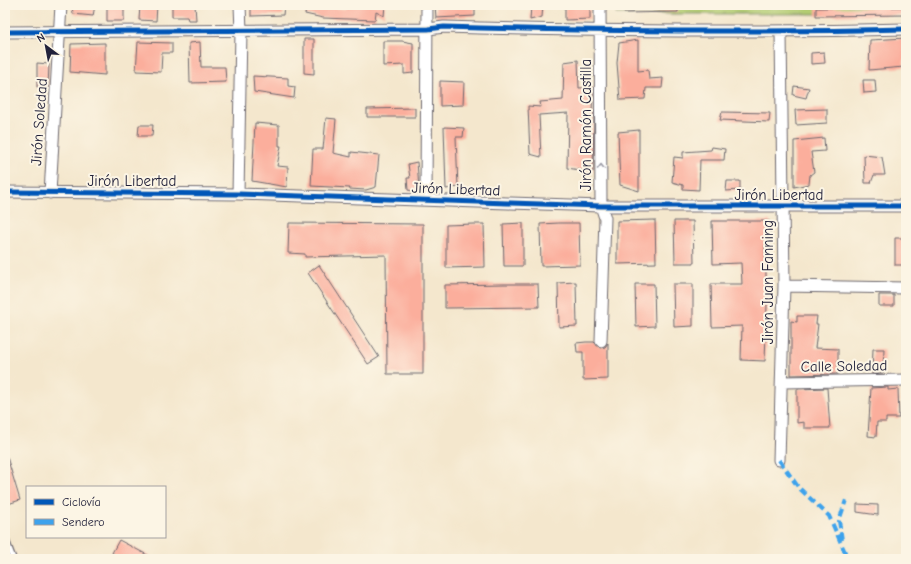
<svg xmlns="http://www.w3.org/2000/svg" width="911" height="564" font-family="'Comic Neue',sans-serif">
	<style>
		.green { fill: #b3cc72; stroke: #6a7756 }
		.building { fill: #fbae9c }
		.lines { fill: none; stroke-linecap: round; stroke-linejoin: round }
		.service-casing { stroke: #6c676e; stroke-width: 8 }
		.minor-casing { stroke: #6c676e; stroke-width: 13 }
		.service { stroke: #fff; stroke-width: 5.5 }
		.minor { stroke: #fff; stroke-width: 11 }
		.quiet { stroke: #3ea2ec; stroke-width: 4; stroke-dasharray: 8 4; stroke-linecap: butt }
		.cycleway-casing { stroke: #fcf5e5; stroke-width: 8 }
		.cycleway { stroke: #0057b8; stroke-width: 5 }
		.oneway { stroke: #9c9ca7 }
		.labels { text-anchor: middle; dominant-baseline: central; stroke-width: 4; stroke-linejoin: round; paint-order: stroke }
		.street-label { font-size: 15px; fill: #22223b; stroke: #fcf5e5 }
	</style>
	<rect width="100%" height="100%" fill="#fcf5e5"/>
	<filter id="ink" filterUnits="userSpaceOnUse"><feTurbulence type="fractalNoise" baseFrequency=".025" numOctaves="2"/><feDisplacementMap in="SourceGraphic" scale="8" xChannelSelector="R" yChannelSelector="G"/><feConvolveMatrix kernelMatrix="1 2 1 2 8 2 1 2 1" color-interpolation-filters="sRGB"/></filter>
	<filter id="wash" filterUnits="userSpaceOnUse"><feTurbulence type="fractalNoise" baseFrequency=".012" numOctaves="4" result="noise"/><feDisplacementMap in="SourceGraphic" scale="16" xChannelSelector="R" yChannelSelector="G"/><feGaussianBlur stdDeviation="0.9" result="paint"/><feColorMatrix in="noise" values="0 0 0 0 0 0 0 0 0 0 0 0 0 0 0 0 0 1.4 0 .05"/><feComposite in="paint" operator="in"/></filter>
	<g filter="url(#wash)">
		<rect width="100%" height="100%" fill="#f4e7cd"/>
		<!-- green -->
		<path class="green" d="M616 5H906V14H616Z"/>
		<g id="blocks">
			<!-- building -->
			<path class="building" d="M72 5H95L93 16 73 14Z
				M107 5H124V21H107Z
				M140 5H157L156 21 139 20Z
				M172 5H195L196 20H188L187 17H172Z
				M251 5H284L283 15 251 16Z
				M307 5H327L326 7 346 9 347 5H385L384 16 376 12 375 20 323 18 305 14Z
				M435 5H475V16L436 18Z
				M531 5H543L542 17 530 20Z
				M565 5H590V19L565 20Z
				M624 5H678V12L624 13Z
				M906 7V15L816 16V8Z
				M906 38 904 67 869 70 870 40Z
				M304 39H314V74L304 73Z
				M638 40V71L648 70 649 79 663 78 662 88H646L645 99 620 100 617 63 619 43Z
				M383 41H402L413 43V73L404 74V65L383 66Z
				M138 42 172 43V53H162L161 72 136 71Z
				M200 42 201 67H225L226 82 190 83 189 43Z
				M105 43V75L70 72 71 44Z
				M824 52 825 63 811 64V53Z
				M578 60 579 88 593 87 592 112H594L593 172 567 168 568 113 539 115 541 157 530 154 528 106 541 107 540 102 563 100 564 62Z
				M37 63 49 64 48 88 37 87Z
				M253 76 288 78V86L295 87 294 98 254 92Z
				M863 80H875L876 92 864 93Z
				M440 81 464 82 463 105 440 106Z
				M794 86 809 88 806 98 793 95Z
				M415 108V117H367V109Z
				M827 109V123L796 125 795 110Z
				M722 112 770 113 769 122 720 120Z
				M326 118 336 119 333 153 351 157V152L379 155 376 187 366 190 349 189 350 188 311 186 313 149H323Z
				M255 123 279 125V146H281L277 166 288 167 287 187 252 181Z
				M139 125H153L152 136H138Z
				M444 127 464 128 463 137H456L458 187 446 189Z
				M639 130V191L620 185 618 132Z
				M824 138 825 151 811 152 814 172 810 175 809 184 794 187V141Z
				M712 147 725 149 724 160H700L699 190 683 189V185L672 182 674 157 683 158V152L711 150Z
				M864 155 882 157 885 175H874L871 183H865Z
				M417 162 418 175 419 192 408 190 407 178H410L408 164Z
				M727 181H740V190L726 191Z
				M655 220 656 263 617 264V221Z
				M674 221H693L694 263H675Z
				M712 221H770V245H765L767 304 765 361 741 360 742 326 712 327 711 284H742L741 263 713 264Z
				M289 223 423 224V374H387L386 255 305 257V254L288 253Z
				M523 223V266H504L503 224Z
				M559 223H579L580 265 541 266 540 224Z
				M473 224H484L485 267 446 268V225Z
				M895 238H906V265H895Z
				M319 265 379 357 368 364 308 273Z
				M576 282 577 326 559 327 558 283Z
				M504 284H538L539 307 445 308V285Z
				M635 284H654L655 326 636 327Z
				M673 284H693V326L674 327Z
				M879 295H894V306H879Z
				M797 316H817L816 324H818L815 348 838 349V374L791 375V321L797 322Z
				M586 342H594L600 348 605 347 608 343V379L583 380V352H577L576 343Z
				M873 349H884L883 373 872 374Z
				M888 387V390L898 389 899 418H886V422H877L876 437 868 436 871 388Z
				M827 388 830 428H804V422L797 423V389Z
				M7 457 20 500 8 504 5 495V458Z
				M857 504 878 505V515L857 512Z
				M119 540 155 559H123L112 553Z"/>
		</g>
	</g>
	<g filter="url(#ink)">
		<use href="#blocks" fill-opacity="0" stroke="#6c676e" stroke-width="1"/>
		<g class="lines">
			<defs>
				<path id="service" d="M5 538 13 559"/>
				<path id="minor" d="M600 5 601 206 605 218 601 341
					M5 32 428 29 444 27C598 31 752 33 906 29
					M5 192 238 194 601 206H906
					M50 193 61 5
					M238 194 241 31 240 5
					M426 199 427 5
					M784 286 906 288
					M782 382 906 380
					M779 460 784 286 781 32"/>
			</defs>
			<!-- service casing -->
			<use href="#service" class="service-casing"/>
			<!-- minor casing -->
			<use href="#minor" class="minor-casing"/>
			<!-- service -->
			<use href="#service" class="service"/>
			<!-- minor -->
			<use href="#minor" class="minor"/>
			<!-- quiet -->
			<path class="quiet" d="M779 460 799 488 829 516 848 559
				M842 540 839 521 846 500"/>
			<defs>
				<path id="cycleway" d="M5 32 428 29 444 27C598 31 752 33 906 29
					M5 192 238 194 601 206H906"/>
			</defs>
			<!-- cycleway casing -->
			<use href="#cycleway" class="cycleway-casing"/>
			<!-- cycleway -->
			<use href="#cycleway" class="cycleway"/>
		</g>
		<!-- one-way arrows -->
		<defs><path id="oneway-chevron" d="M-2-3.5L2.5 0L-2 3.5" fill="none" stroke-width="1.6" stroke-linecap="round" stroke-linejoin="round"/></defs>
		<use class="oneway" href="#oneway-chevron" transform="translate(601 167) rotate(-90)"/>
	</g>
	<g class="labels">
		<!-- street labels -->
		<g class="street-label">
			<text transform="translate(39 122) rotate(-86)">Jirón Soledad</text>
			<text transform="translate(586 125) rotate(-90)">Jirón Ramón Castilla</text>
			<text x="132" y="181">Jirón Libertad</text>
			<text transform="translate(456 189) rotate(2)">Jirón Libertad</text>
			<text x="779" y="195">Jirón Libertad</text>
			<text transform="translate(768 282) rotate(-90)">Jirón Juan Fanning</text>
			<text transform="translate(844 366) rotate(-1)">Calle Soledad</text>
		</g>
	</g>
	<!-- margin -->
	<rect width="911" height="564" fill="none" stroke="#fcf5e5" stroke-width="20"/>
	<!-- legend -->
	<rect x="26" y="486" width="140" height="52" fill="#fcf5e5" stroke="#a5a1a1"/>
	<rect x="34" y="499" width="20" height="6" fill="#0057b8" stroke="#a5a1a1"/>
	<text x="62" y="506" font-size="12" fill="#22223b">Ciclovía</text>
	<rect x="34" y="519" width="20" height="6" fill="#3ea2ec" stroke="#a5a1a1"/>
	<text x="62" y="526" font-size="12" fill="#22223b">Sendero</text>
	<!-- north arrow -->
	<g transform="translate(46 46) rotate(328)" stroke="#fcf5e5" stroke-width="3" paint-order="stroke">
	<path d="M0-3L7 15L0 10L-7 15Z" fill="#22223b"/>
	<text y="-6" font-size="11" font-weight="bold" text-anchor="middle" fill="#22223b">N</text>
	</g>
</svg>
